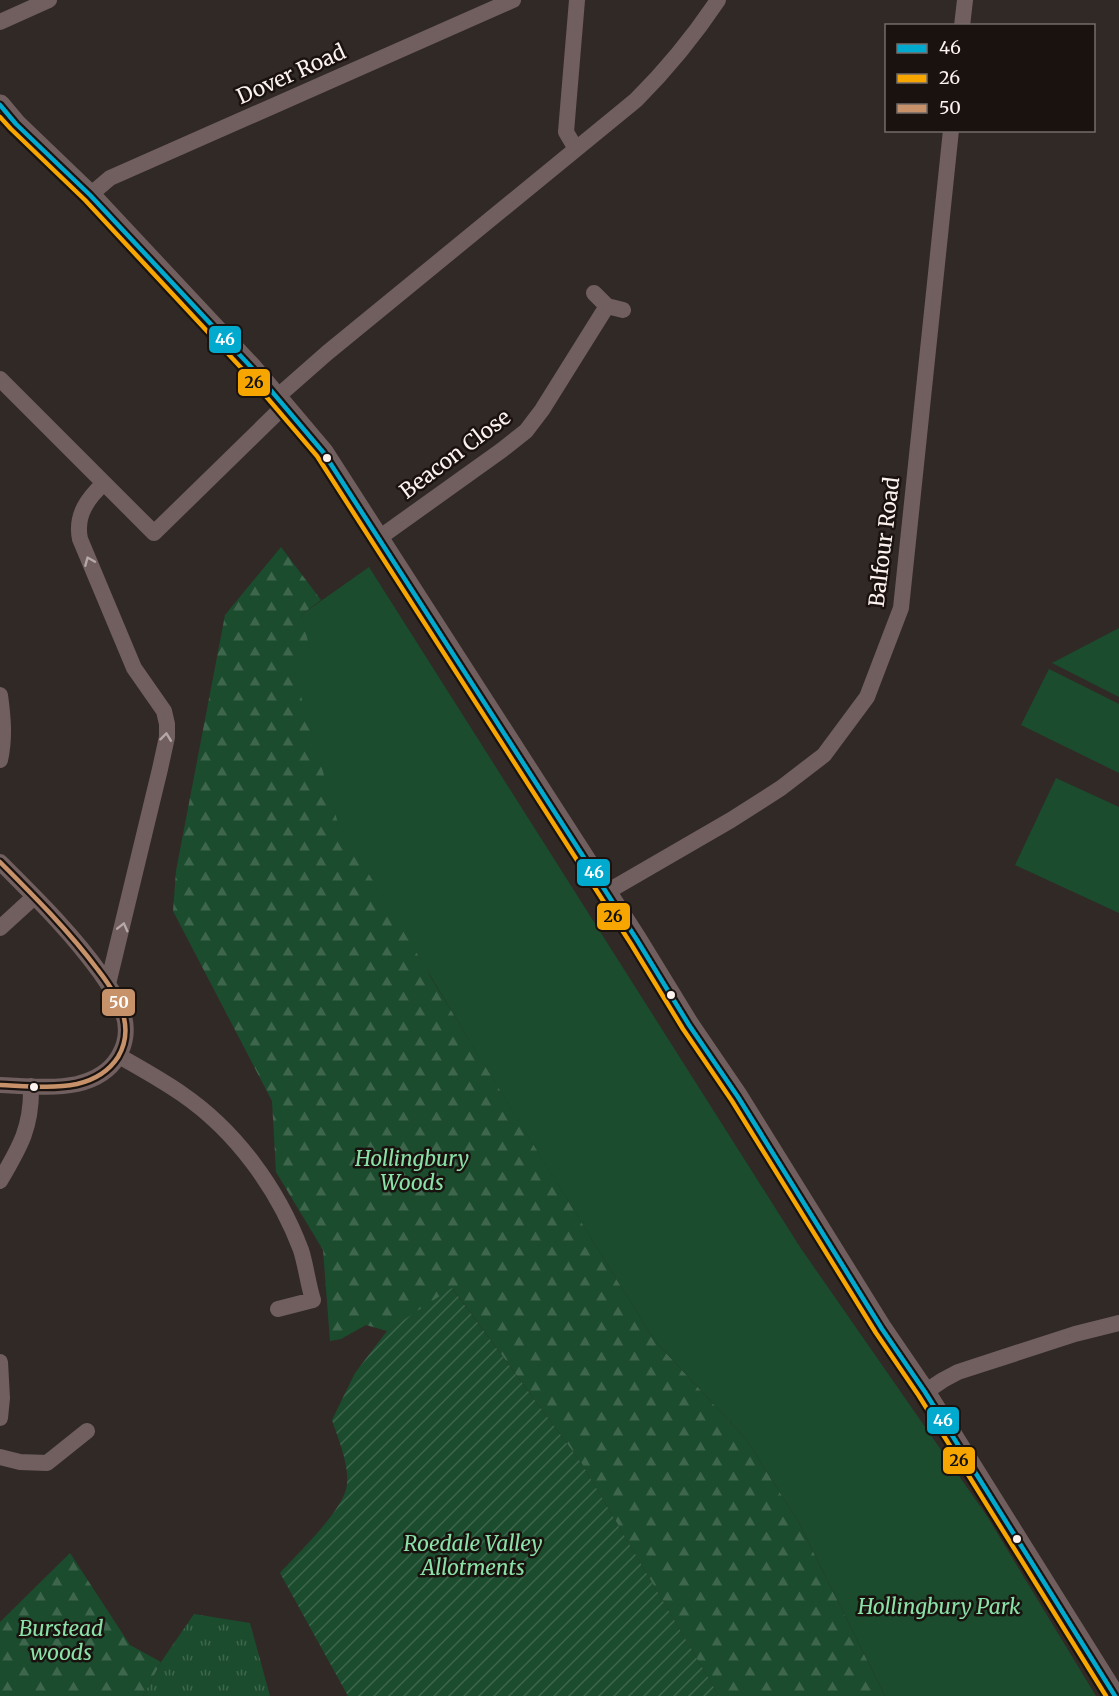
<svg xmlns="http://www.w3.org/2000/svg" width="1119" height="1696" font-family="Merriweather,serif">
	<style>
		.grass { fill: url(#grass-tufts) }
		.forest { fill: url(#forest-firs) }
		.park { fill: #1b4c2e }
		.garden { fill: url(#garden-furrows) }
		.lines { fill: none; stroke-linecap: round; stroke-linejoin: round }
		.minor { stroke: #705f5e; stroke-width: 16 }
		.tertiary { stroke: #705f5e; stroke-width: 21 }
		.bus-1-casing { stroke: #19120f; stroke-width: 9 }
		.bus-2-casing { stroke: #19120f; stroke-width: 9 }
		.bus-3-casing { stroke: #19120f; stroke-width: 9 }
		.bus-1 { stroke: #00a9ce; stroke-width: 4.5 }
		.bus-2 { stroke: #f7a600; stroke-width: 4.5 }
		.bus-3 { stroke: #c7916a; stroke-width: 4.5 }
		.oneway { stroke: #b6a8a6 }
		.bus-dot { fill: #fcf2ee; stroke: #19120f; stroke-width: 2 }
		.labels { text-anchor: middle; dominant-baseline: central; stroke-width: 5; stroke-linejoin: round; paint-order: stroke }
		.street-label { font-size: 21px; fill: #fcf2ee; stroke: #19120f }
		.park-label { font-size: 21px; font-style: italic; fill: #8be2a8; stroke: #19120f }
		.line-badge { stroke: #19120f; stroke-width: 2 }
		.badge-label { font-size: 16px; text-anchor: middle; font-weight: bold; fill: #fff }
		.pale-badge-label { font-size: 16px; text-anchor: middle; font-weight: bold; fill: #111 }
	</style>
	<defs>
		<pattern id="grass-tufts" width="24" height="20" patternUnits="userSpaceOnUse" patternTransform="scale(1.5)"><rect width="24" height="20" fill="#1b4c2e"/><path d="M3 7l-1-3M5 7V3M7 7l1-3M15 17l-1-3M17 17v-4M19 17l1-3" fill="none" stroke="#3d664d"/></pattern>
		<pattern id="forest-firs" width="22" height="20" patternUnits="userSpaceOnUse" patternTransform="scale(1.5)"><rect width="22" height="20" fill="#1b4c2e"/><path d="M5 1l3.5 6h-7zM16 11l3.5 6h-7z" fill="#3d664d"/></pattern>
		<pattern id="garden-furrows" width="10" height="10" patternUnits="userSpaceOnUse" patternTransform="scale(1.5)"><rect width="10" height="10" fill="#1b4c2e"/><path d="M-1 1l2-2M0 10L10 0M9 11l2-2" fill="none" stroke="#3d664d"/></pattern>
	</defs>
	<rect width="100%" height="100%" fill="#312926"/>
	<!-- grass -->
	<path class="grass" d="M194 1614 250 1623 270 1696H143L161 1662Z"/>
	<!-- forest -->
	<path class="forest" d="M281 547 321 600 301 615 426 967 430 976 654 1340 746 1439 798 1521 885 1696H719L582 1464 453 1289 387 1331 366 1325 341 1339 330 1341 323 1250 276 1172 272 1101 173 911 176 871 225 615Z
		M70 1553 130 1645 161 1662 143 1696H0V1622Z"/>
	<!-- park -->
	<path class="park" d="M369 567 800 1247 987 1516 1096 1696H885L798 1521 746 1439 654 1340 480 1058 338 823 292 665 311 652 301 615Z
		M1119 628V697L1052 663Z
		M1049 669 1119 704V773L1021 725Z
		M1056 778 1119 807V913L1015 865Z"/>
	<!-- garden -->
	<path class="garden" d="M452 1288 582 1464 719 1696H348L280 1573C297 1554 346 1508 347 1484 349 1463 338 1439 332 1420L355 1373 387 1331Z"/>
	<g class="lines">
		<!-- minor -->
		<path class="minor" d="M0 22 49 0
			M962 26 965 0
			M576 149 566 132 577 0
			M90 195 110 178 513 0
			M594 293 607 306 623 310
			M0 379 154 533 285 405
			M277 397 327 353 636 100C666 70 694 36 718 0
			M104 483C88 498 75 515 80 539L134 668 164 711 167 724V737L160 769 108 984
			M379 538 502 450 526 431 542 410 607 306
			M0 695C3 717 5 738 0 760
			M0 862C35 897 72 933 101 974 109 986 119 999 123 1013 128 1028 126 1044 118 1057 109 1072 94 1080 77 1084 53 1089 25 1086 0 1085
			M605 893 731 820 781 788 824 755 867 697 901 608 951 130
			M0 928 34 897
			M119 1056C140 1068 162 1080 182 1094 236 1131 278 1189 301 1250 306 1266 308 1284 313 1300L278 1309
			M0 1181C20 1147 32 1127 31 1086
			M0 1362 2 1398 0 1418
			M925 1392 943 1380 958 1372 1075 1334 1119 1323
			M0 1457 20 1462 47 1463 87 1431"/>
		<!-- tertiary -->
		<path class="tertiary" d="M0 105 16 124 90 195 252 368 323 452 637 940 689 1025 738 1097 882 1329 925 1392 1115 1696"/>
		<defs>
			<path id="bus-1" d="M0 105 16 124 90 195 252 368 323 452 637 940 689 1025 738 1097 882 1329 925 1392 1115 1696"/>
			<path id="bus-2" d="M0 117 11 129 85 200 246 373 317 456 631 944 683 1029 732 1101 876 1333 919 1396 1106 1696"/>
			<path id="bus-3" d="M0 862C34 896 69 931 98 970 109 984 120 1000 124 1018 127 1031 125 1045 118 1057 109 1071 94 1080 77 1084 52 1089 25 1086 0 1085"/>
		</defs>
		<!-- bus-1 casing -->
		<use href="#bus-1" class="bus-1-casing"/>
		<!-- bus-2 casing -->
		<use href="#bus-2" class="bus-2-casing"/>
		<!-- bus-3 casing -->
		<use href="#bus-3" class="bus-3-casing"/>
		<!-- bus-1 -->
		<use href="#bus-1" class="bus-1"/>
		<!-- bus-2 -->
		<use href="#bus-2" class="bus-2"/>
		<!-- bus-3 -->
		<use href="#bus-3" class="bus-3"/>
	</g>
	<!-- one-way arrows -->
	<defs><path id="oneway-chevron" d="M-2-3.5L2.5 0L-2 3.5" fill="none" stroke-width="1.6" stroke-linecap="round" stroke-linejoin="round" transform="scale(1.5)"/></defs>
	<g class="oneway">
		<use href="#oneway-chevron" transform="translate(89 561) rotate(-113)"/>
		<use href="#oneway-chevron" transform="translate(166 737) rotate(-83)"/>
		<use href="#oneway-chevron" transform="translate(123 927) rotate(-76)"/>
	</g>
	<!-- markers -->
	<g class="bus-dot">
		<circle cx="327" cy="458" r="5"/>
		<circle cx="671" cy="995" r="5"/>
		<circle cx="34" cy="1087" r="5"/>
		<circle cx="1017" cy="1539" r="5"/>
	</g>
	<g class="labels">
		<!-- street labels -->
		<g class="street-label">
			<text transform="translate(291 74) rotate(-24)">Dover Road</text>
			<text transform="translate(455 454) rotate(-37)">Beacon Close</text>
			<text transform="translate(884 542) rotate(-83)">Balfour Road</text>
		</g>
		<!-- park labels -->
		<g class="park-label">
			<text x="412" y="1158">Hollingbury<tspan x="412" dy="24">Woods</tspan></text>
			<text x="473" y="1543">Roedale Valley<tspan x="473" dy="24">Allotments</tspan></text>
			<text x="939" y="1606">Hollingbury Park</text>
			<text x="61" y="1628">Burstead<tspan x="61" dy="24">woods</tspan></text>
		</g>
	</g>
	<g class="line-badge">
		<rect x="208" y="325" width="34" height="29" rx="6" fill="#00a9ce"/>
		<rect x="237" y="368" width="34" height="29" rx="6" fill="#f7a600"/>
		<rect x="576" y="858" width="35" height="29" rx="6" fill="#00a9ce"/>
		<rect x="596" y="902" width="35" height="29" rx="6" fill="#f7a600"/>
		<rect x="101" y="988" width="35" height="29" rx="6" fill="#c7916a"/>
		<rect x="926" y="1406" width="34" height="29" rx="6" fill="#00a9ce"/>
		<rect x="942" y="1446" width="34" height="29" rx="6" fill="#f7a600"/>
	</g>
	<g class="badge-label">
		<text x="225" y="345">46</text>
		<text x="594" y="878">46</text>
		<text x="119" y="1008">50</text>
		<text x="943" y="1426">46</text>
	</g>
	<g class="pale-badge-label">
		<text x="254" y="388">26</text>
		<text x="613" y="922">26</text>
		<text x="959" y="1466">26</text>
	</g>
	<!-- legend -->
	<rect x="885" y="24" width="210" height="108" fill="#19120f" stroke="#746c68" stroke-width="1.5"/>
	<rect x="897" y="44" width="30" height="9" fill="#00a9ce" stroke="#746c68" stroke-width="1.5"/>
	<text x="939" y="54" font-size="18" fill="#fcf2ee">46</text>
	<rect x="897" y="74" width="30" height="9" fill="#f7a600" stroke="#746c68" stroke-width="1.5"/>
	<text x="939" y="84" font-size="18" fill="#fcf2ee">26</text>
	<rect x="897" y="104" width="30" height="9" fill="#c7916a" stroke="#746c68" stroke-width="1.5"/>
	<text x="939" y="114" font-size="18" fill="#fcf2ee">50</text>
</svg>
